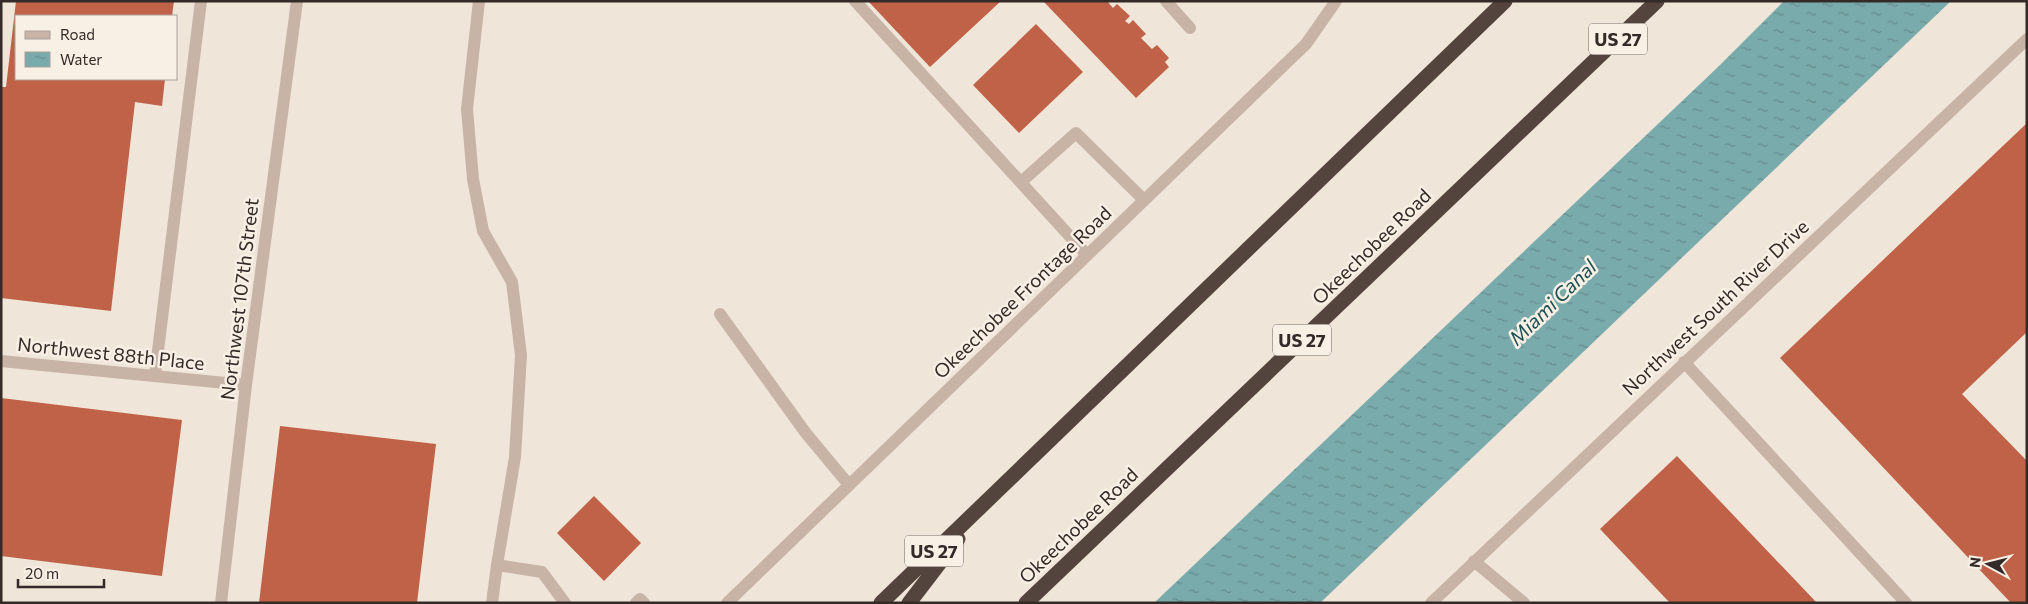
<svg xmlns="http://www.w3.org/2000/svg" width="2028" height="604" font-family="Commissioner,sans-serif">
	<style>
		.water { fill: url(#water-ripples) }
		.building { fill: #c06247 }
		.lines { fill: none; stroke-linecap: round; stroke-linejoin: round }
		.minor { stroke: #c7b4a6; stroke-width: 12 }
		.highway { stroke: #54443e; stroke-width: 15 }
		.labels { text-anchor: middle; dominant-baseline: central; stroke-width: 5; stroke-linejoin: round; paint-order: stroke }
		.shield { fill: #f8efe5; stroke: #6f6560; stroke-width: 1 }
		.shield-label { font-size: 18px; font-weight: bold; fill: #342a27 }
		.street-label { font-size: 19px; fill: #342a27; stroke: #f8efe5 }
		.water-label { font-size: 20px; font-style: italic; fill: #1e5153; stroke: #f8efe5 }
	</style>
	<defs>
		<pattern id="water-ripples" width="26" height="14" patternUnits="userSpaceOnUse" patternTransform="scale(1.25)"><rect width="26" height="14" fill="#7aabac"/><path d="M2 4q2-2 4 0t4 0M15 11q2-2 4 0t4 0" fill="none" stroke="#658b8c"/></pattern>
	</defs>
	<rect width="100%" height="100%" fill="#f0e5d9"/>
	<!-- water -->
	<path class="water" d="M1784 1H1951L1320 603H1154L1719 66Z"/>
	<!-- building -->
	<path class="building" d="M16 1H174L172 16H16V79H165L162 106 135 102 111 311 1 298V87H6Z
		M868 1H1001L930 67Z
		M1043 1H1107L1113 8 1117 4 1130 16 1125 21 1129 24 1133 20 1146 34 1141 38 1152 49 1157 45 1169 58 1165 62 1169 67 1136 98Z
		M1036 24 1083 72 1019 133 973 85Z
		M2027 123V332L1962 394 2027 461V603H2011L1780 358Z
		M1 398 182 420 162 576 1 556Z
		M280 426 436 444 417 603H259Z
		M1677 456 1817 603H1670L1600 529Z
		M594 496 641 543 604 581 557 533Z"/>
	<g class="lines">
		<!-- minor -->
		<path class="minor" d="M479 1 467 109 473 179 483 231 512 282 521 355 515 457 497 565
			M855 1 1087 255
			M1166 1 1190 28
			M1021 182 1076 133 1144 200
			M720 314 805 432 849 485
			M1 361 246 385
			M1684 362 1906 603
			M155 375 201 1
			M1474 561 1524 603
			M221 603 246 385 297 1
			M492 603 497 565 542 572 565 603
			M636 603 640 599 644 603
			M727 603 1306 44 1336 1
			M1431 603 2027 39"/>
		<!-- highway -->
		<path class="highway" d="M881 603 1505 1
			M909 603 958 539
			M1026 603 1657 1"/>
	</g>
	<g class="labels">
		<!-- shield labels -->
		<g class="shield">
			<rect x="1589" y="23.5" width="58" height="31" rx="4"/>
			<rect x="1273" y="324.5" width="58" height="31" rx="4"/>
			<rect x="905" y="535.5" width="58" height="31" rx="4"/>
		</g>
		<g class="shield-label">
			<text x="1618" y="39">US 27</text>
			<text x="1302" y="340">US 27</text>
			<text x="934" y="551">US 27</text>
		</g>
		<!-- street labels -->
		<g class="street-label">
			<text transform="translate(1371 246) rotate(-44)">Okeechobee Road</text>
			<text transform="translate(1022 292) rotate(-44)">Okeechobee Frontage Road</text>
			<text transform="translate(239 299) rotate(-83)">Northwest 107th Street</text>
			<text transform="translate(1715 307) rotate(-43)">Northwest South River Drive</text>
			<text transform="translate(111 353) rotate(6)">Northwest 88th Place</text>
			<text transform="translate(1078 525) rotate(-44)">Okeechobee Road</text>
		</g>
		<!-- water labels -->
		<g class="water-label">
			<text transform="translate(1552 302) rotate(-44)">Miami Canal</text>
		</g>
	</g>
	<!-- border -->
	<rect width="2028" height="604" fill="none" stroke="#342a27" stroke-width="5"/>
	<!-- legend -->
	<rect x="15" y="15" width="162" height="65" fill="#f8efe5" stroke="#aaa099"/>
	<rect x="25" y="31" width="25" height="8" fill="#c7b4a6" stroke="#aaa099"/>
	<text x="60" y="40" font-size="15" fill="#342a27">Road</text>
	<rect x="25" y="52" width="25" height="15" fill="url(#water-ripples)" stroke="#aaa099"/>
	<text x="60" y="65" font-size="15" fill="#342a27">Water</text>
	<!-- north arrow -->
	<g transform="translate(1988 564) rotate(277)" stroke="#f8efe5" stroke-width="4" paint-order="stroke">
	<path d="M0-4L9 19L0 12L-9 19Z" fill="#342a27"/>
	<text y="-8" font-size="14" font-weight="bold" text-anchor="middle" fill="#342a27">N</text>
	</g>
	<!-- scale -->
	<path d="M18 579v8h86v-8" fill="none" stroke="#342a27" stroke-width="2.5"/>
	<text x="25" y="579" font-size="15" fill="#342a27" stroke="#f8efe5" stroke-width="4" paint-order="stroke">20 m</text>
</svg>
